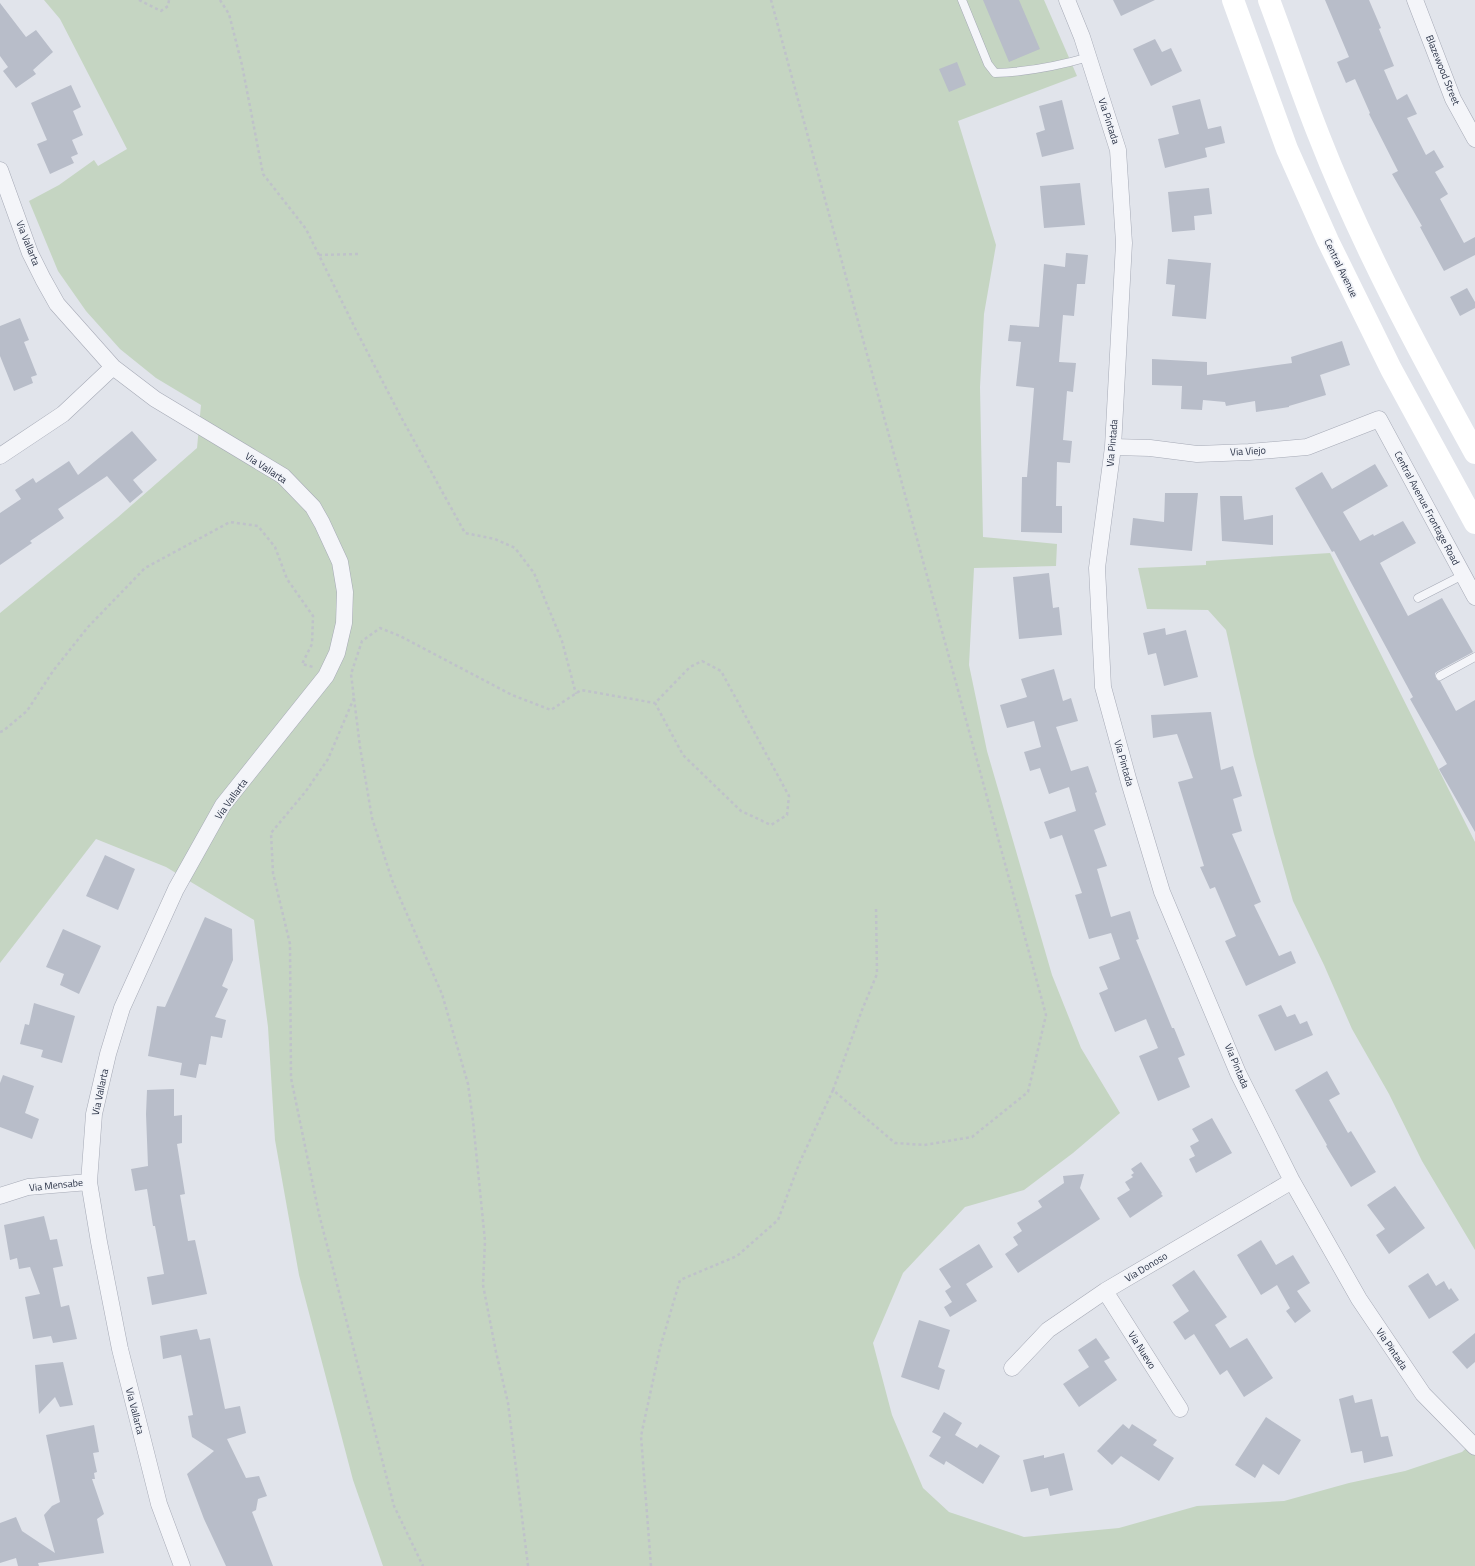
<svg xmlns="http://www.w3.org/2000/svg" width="1475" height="1566" font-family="'Titillium Web',sans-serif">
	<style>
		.green { fill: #c5d5c2 }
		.building { fill: #b8bdc9 }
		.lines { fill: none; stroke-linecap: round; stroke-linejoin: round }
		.service-casing { stroke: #a6aab6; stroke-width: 9 }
		.minor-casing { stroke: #a6aab6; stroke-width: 17 }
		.path { stroke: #bfc2ca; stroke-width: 2.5; stroke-dasharray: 3 3; stroke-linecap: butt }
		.service { stroke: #f4f5f9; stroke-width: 8 }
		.minor { stroke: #f4f5f9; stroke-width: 16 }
		.secondary { stroke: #fff; stroke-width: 22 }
		.labels { text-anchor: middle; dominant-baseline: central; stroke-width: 3.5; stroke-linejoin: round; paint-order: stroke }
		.street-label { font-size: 10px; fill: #283044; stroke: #f1f3f8 }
	</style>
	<rect width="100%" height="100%" fill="#e1e4eb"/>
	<!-- green -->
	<path class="green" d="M44 0H1044L1077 76 958 121 996 245 984 314 980 387 983 537 1057 544 1056 566 974 568 969 665 987 751 1052 975 1081 1048 1120 1113 1073 1153 1024 1190 965 1207 903 1273 873 1343 892 1415 923 1488 949 1512 1024 1537 1119 1528 1197 1506 1284 1501 1349 1483 1405 1471 1462 1452 1475 1440V1566H383L353 1480 299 1275 275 1140 268 1027 254 920 166 867 96 839 0 963V613L117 518 197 448 201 405 156 378 120 349 86 311 58 271 29 201 59 185 94 160 98 166 127 149 60 19Z
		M1330 553 1475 842V1250L1422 1161 1389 1094 1352 1029 1324 965 1293 901 1274 834 1254 756 1226 630 1208 610 1147 609 1138 568 1206 565V561Z"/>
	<!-- building -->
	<path class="building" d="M983 0H1019L1040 49 1009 62Z
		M1113 0H1155L1121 16Z
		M1325 0H1369L1381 28 1379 29 1394 66 1384 70 1397 100 1407 94 1417 114 1407 118 1426 155 1434 150 1444 167 1435 172 1448 194 1440 199 1464 243 1475 237V255L1444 271 1420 227 1422 226 1392 174 1398 171 1369 114 1370 113 1355 79 1346 83 1337 62 1349 57Z
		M0 3 26 37 36 30 53 52 33 70 36 74 16 88 3 71 8 67 0 56Z
		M1155 39 1162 52 1171 48 1182 71 1151 86 1133 49Z
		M957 62 966 85 949 92 939 69Z
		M71 85 81 107 73 111 83 135 72 140 78 154 71 157 74 163 50 174 37 144 47 140 31 103Z
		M1200 99 1208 129 1221 126 1225 143 1205 148 1207 157 1165 168 1158 139 1179 134 1172 106Z
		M1062 100 1074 149 1042 157 1036 133 1045 130 1039 106Z
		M1080 183 1085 225 1044 228 1040 186Z
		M1209 188 1212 214 1194 216 1195 230 1172 232 1168 192Z
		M1066 253 1088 255 1085 284H1077L1074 316 1063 315 1059 362 1076 363 1073 392 1067 391 1063 440 1072 441 1070 463 1057 462 1056 506H1062V533L1021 532 1022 477H1027L1034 388 1016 386 1021 342 1008 341 1010 325 1039 327 1044 264 1065 267Z
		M1168 259 1211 263 1206 319 1172 316 1175 285 1166 284Z
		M1467 288 1475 302V308L1460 316 1450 297Z
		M20 318 29 340 24 342 37 375 31 377 33 383 14 391 0 356V326Z
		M1342 341 1350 365 1320 375 1326 395 1289 406V407L1256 412 1255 401 1226 406 1225 402 1203 400 1202 410 1181 409 1182 386 1152 385V359L1207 362V375L1292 363 1291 357Z
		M132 431 157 460 133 480 143 492 130 503 107 476 58 509 64 518 30 541 32 543 0 565V513L21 499 15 490 33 478 36 483 69 461 78 475Z
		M1375 464 1388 486 1343 512 1360 541 1373 534 1374 536 1403 521 1416 543 1380 563 1408 616 1442 598 1473 652 1438 671 1435 673V676L1437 680 1440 681 1456 711 1475 700V832L1439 769 1447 764 1410 699 1413 697 1334 551 1332 552 1295 488 1322 472 1332 489Z
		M1165 493H1198L1192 551 1130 545 1133 518 1164 522Z
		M1220 496H1242L1244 520 1273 515V545L1222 541Z
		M1049 573 1053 608 1059 607 1062 635 1019 639 1013 577Z
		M1165 628 1166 635 1186 630 1198 677 1164 686 1156 653 1148 655 1143 633Z
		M1054 669 1063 701 1071 698 1078 721 1056 727 1071 771 1088 766 1097 792 1095 793 1106 825 1094 830 1107 866 1097 869 1111 917 1130 911 1139 939 1136 940 1172 1028H1174L1185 1055 1178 1058 1190 1087 1158 1101 1139 1056 1158 1048 1146 1019 1115 1032 1099 993 1108 989 1099 967 1120 959 1111 933 1089 939 1075 895 1082 893 1062 835 1050 839 1044 822 1076 811 1069 787 1049 794 1040 768 1030 771 1024 752 1041 747 1034 721 1007 728 1000 705 1027 697 1021 679Z
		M1211 712 1221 770 1233 766 1242 796 1233 799 1242 831 1232 834 1261 902 1254 905 1279 956 1291 951 1296 963 1246 986 1225 941 1236 936 1215 887 1210 889 1200 867 1204 866 1178 782 1193 778 1177 734 1153 738 1151 715Z
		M105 855 135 869 118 910 86 896Z
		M205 917 232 929 233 960 222 986 228 989 215 1017 226 1020 222 1038 211 1036 206 1065 199 1064 196 1078 180 1075 182 1063 148 1056 157 1006 165 1007Z
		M63 929 101 946 79 994 60 985 64 974 46 967Z
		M34 1003 75 1016 62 1063 41 1057 43 1050 20 1044 25 1024 29 1025Z
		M1281 1005 1287 1017 1295 1014 1300 1024 1307 1021 1313 1035 1275 1051 1258 1015Z
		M1327 1071 1340 1094 1329 1100 1348 1133 1351 1131 1376 1172 1351 1187 1326 1146 1327 1145 1295 1090Z
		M3 1075 34 1086 25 1113 39 1119 32 1139 0 1127V1083Z
		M174 1089V1116L182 1115V1143L177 1144 185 1194 180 1195 188 1241 195 1240 207 1294 152 1305 147 1277 164 1274 155 1226H153L147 1189 135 1191 131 1169 148 1166 146 1114 147 1090Z
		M1212 1118 1232 1153 1196 1173 1189 1159 1195 1156 1190 1146 1199 1141 1192 1129Z
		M1141 1162 1162 1193 1161 1194 1163 1196 1130 1218 1117 1198 1130 1190 1125 1182 1133 1177 1131 1175 1134 1173 1131 1169Z
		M1084 1174 1080 1188 1100 1219 1018 1273 1005 1254 1018 1245 1013 1237 1022 1231 1017 1223 1042 1207 1038 1201 1064 1183 1063 1176Z
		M1395 1186 1425 1228 1389 1254 1376 1235 1385 1229 1367 1205Z
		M44 1216 50 1240 57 1239 63 1266 53 1268 61 1307 69 1305 77 1339 53 1343 51 1336 33 1339 25 1297 40 1294 30 1267 19 1269 17 1258 10 1260 4 1225Z
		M1261 1240 1276 1265 1293 1255 1310 1283 1297 1291 1311 1311 1295 1323 1286 1311 1290 1308 1277 1285 1261 1295 1237 1255Z
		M979 1244 993 1267 966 1284 977 1301 950 1317 944 1307 952 1302 945 1291 951 1287 939 1269Z
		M1194 1270 1227 1317 1215 1325 1230 1348 1247 1338 1273 1378 1244 1397 1227 1370 1220 1375 1194 1334 1185 1340 1173 1322 1189 1311 1172 1285Z
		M1428 1273 1436 1286 1444 1281 1449 1290 1451 1288 1459 1300 1429 1319 1408 1286Z
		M919 1320 950 1330 938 1367 945 1370 939 1390 901 1377Z
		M197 1329 200 1340 210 1338 225 1409 240 1406 246 1433 227 1439 246 1478 259 1476 267 1496 258 1499 256 1510 252 1512 273 1566H226L204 1519 187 1474 214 1451 192 1437 188 1416 193 1415 181 1355 163 1359 160 1336Z
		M1475 1333V1362L1467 1369 1452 1352Z
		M1096 1338 1110 1358 1104 1361 1117 1380 1079 1407 1063 1384 1089 1367 1078 1350Z
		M63 1362 73 1405 60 1407 55 1397 39 1414 35 1365Z
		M1353 1395 1355 1403 1372 1399 1381 1437 1388 1436 1393 1456 1364 1463 1362 1451 1351 1453 1339 1399Z
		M944 1412 962 1423 955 1435 977 1448 980 1444 1000 1456 983 1484 946 1461 944 1465 929 1456 941 1437 932 1432Z
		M1266 1417 1301 1440 1279 1475 1263 1464 1255 1478 1235 1465Z
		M1123 1424 1129 1429 1132 1424 1157 1440 1153 1445 1174 1458 1159 1481 1121 1456 1112 1465 1097 1451Z
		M94 1425 99 1452 93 1453 97 1472 94 1473 95 1479H92L104 1514 97 1519 104 1553 38 1563 39 1566H18L16 1558 0 1563V1523L16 1517 22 1531 55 1553 44 1515 52 1506 60 1502 46 1435Z
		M1064 1453 1073 1490 1050 1496 1048 1488 1031 1492 1023 1460 1044 1455V1458Z"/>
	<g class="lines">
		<defs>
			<path id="service" d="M962 0 988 64 995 73C1027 72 1058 66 1089 57
				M1418 598 1463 575
				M1440 676 1475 657"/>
			<path id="minor" d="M1067 0 1082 37 1118 150 1124 243 1113 447 1097 568 1103 687 1129 782 1162 892 1238 1073 1292 1181 1359 1299 1423 1394 1475 1447
				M1415 0 1453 99 1475 139
				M0 170 30 253 43 279 57 304 113 367 155 399 283 476 313 507 322 523 340 562 345 592 344 623 337 653 326 676 223 805 176 889 122 1008 108 1054 94 1114 89 1182 99 1242 120 1349 159 1504 182 1566
				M1113 447 1150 448 1197 454 1249 452 1307 447 1379 419 1475 597
				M0 456 63 414 113 367
				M0 1196 28 1187 89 1182
				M1105 1291 1180 1409
				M1012 1368 1048 1330 1105 1291 1292 1181"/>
		</defs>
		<!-- service casing -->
		<use href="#service" class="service-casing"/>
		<!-- minor casing -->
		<use href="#minor" class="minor-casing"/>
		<!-- path -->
		<path class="path" d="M139 0 161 11 168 6 169 0
			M220 0 229 14 242 65 263 174 306 229 356 330 401 417 465 533 495 539 515 548 534 573 562 641 576 694
			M319 255 359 254
			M702 661 721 671 789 796 787 815 771 825 741 811 683 755 655 703 690 667Z
			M354 698 328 759 306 791 271 833 273 873 290 944 291 1078 319 1214 394 1506 423 1566
			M0 732 3 731 27 711 53 671 88 627 145 568 230 522 258 526 275 547 287 579 313 616 312 644 302 664 313 667
			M833 1090 862 1010 877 974 876 907
			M528 1566 508 1403 496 1352 483 1285 485 1241 473 1121 468 1084 442 994 392 880 372 818 360 747 351 674 362 641 380 628 400 636 512 695 551 710 581 690 655 703
			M651 1566 641 1436 660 1348 680 1280 737 1256 778 1220 799 1164 833 1090 895 1143 924 1145 972 1137 1028 1092 1046 1015 771 0"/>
		<!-- service -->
		<use href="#service" class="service"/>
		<!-- minor -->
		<use href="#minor" class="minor"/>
		<!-- secondary -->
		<path class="secondary" d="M1233 0 1287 149 1328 241 1391 369 1475 523
			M1269 0C1286 45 1301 91 1319 136 1361 244 1419 351 1475 453"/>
	</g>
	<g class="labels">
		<!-- street labels -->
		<g class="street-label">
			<text transform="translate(1443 70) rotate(68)">Blazewood Street</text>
			<text transform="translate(1109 121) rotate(72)">Via Pintada</text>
			<text transform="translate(28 243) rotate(68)">Via Vallarta</text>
			<text transform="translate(1341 268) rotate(64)">Central Avenue</text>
			<text transform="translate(1112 443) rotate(-85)">Via Pintada</text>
			<text transform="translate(1248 451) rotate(-3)">Via Viejo</text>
			<text transform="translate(266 468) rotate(33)">Via Vallarta</text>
			<text transform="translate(1427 508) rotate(62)">Central Avenue Frontage Road</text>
			<text transform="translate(1124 763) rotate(74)">Via Pintada</text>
			<text transform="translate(231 799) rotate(-54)">Via Vallarta</text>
			<text transform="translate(1237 1066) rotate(67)">Via Pintada</text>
			<text transform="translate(100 1092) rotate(-78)">Via Vallarta</text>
			<text transform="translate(56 1185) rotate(-6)">Via Mensabe</text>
			<text transform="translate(1146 1267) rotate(-31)">Via Donoso</text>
			<text transform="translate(1392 1349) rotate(56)">Via Pintada</text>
			<text transform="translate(1142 1350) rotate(58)">Via Nuevo</text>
			<text transform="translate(135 1411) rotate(76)">Via Vallarta</text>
		</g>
	</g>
</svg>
